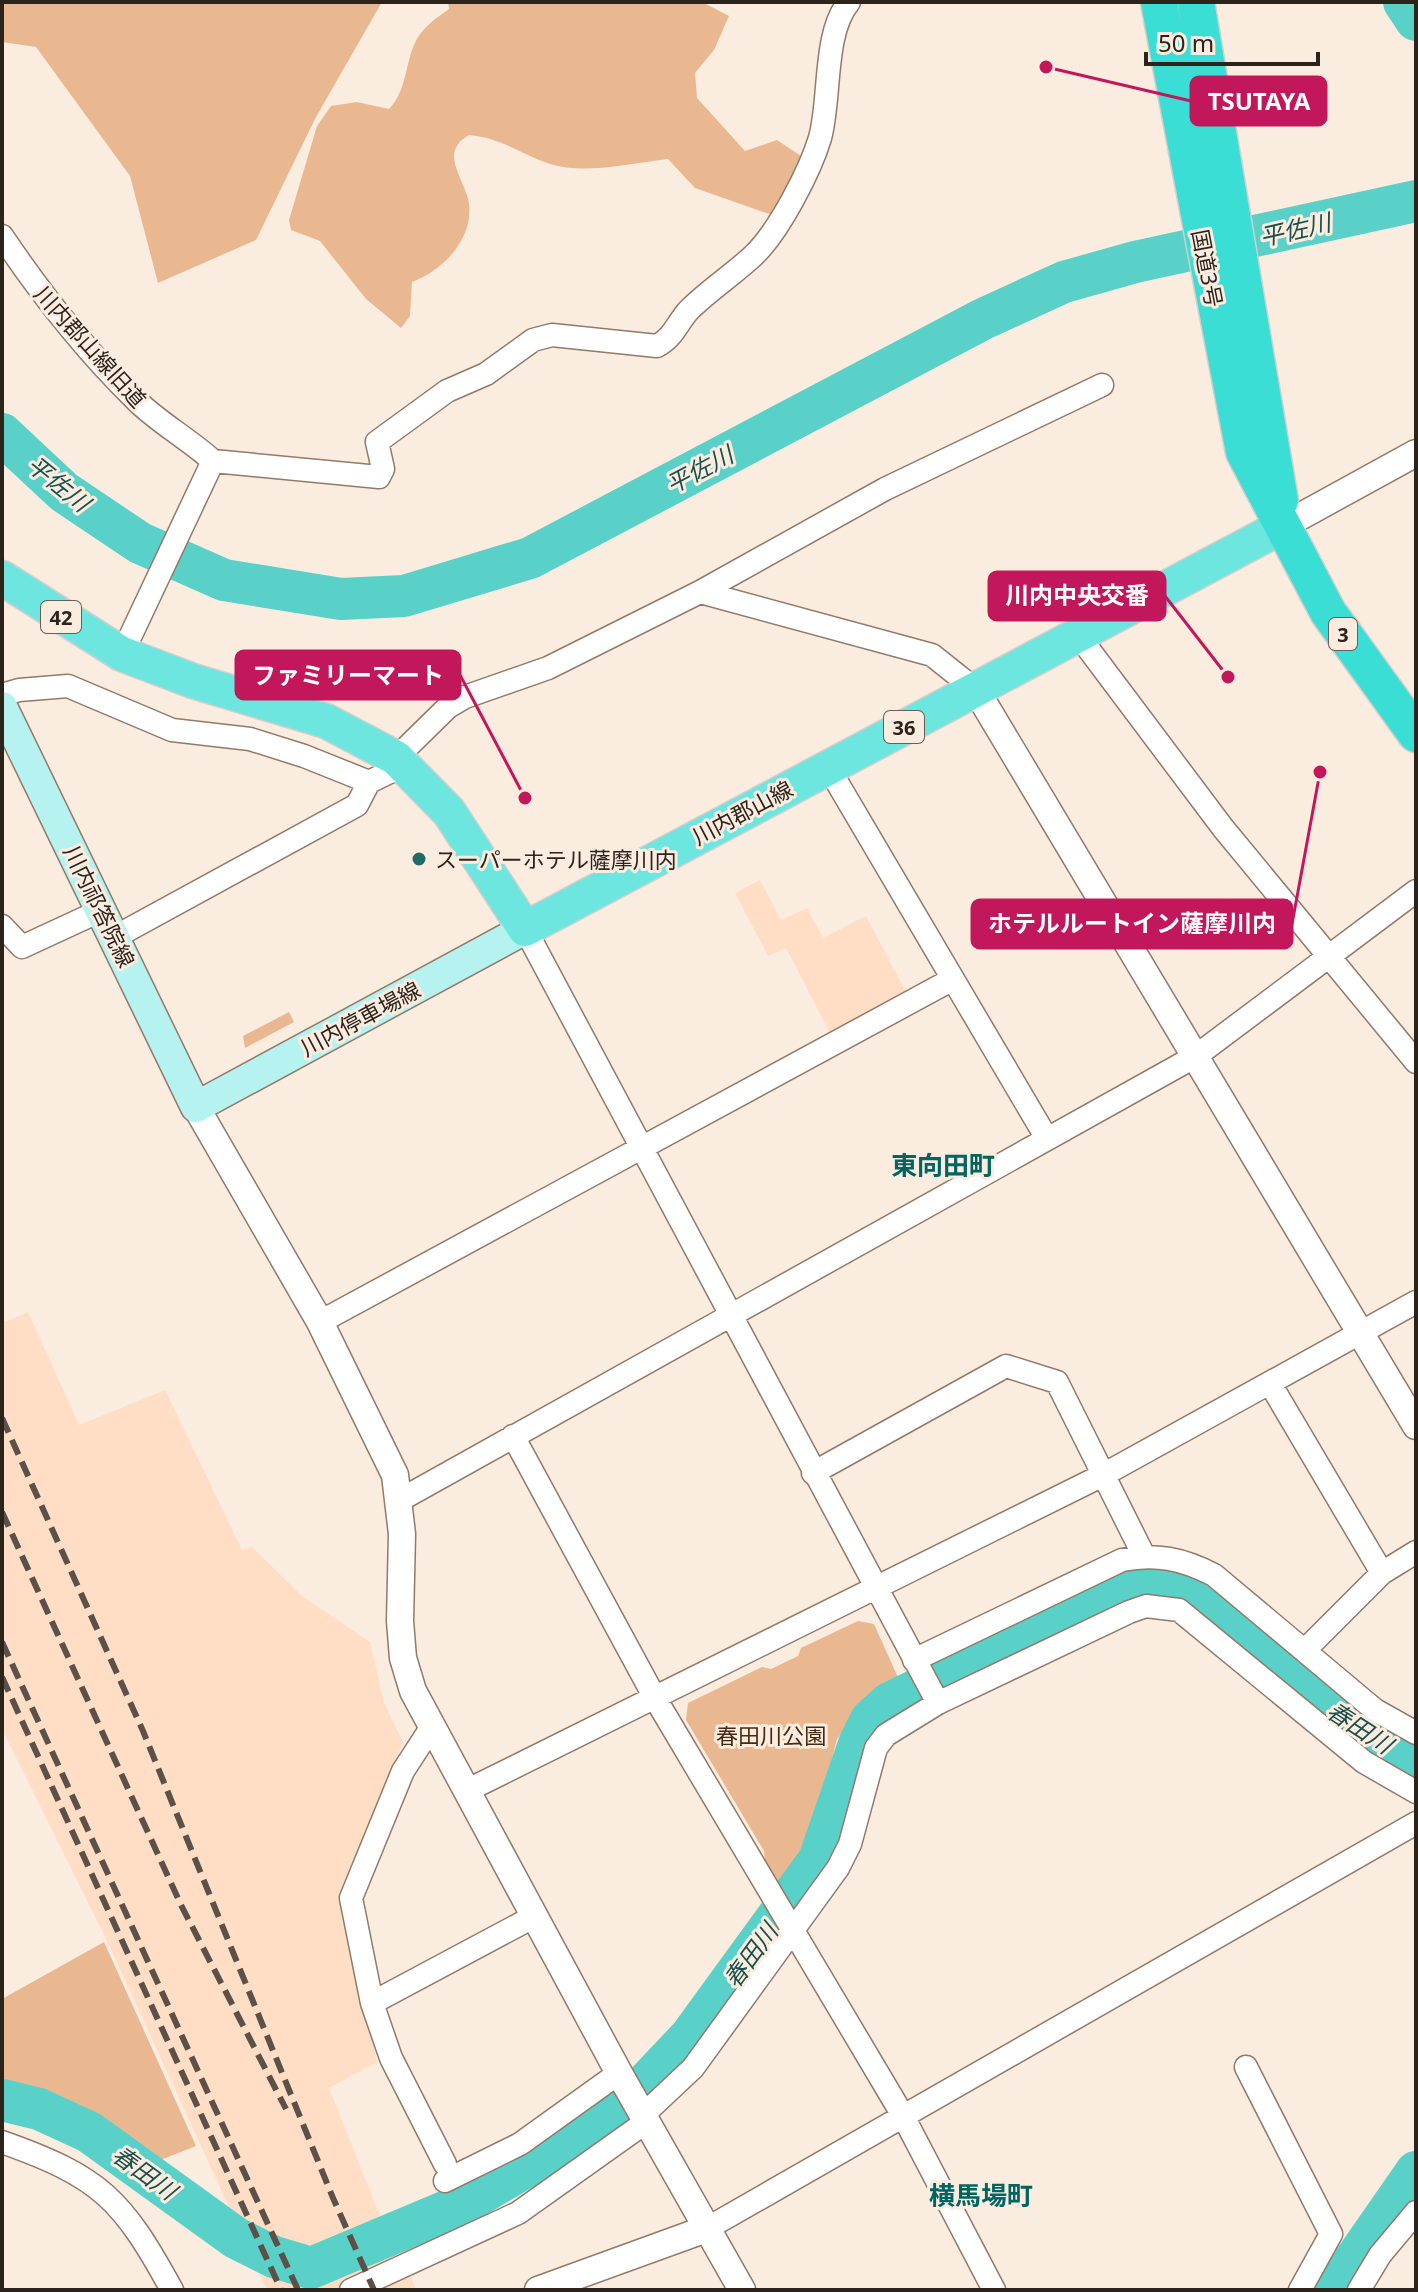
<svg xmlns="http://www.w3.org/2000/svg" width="1418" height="2292" font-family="'Noto Sans','Noto Sans JP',sans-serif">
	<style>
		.built { fill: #ffdec5 }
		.green { fill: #eab890 }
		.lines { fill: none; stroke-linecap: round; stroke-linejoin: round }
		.river { stroke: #59d1c8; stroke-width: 42 }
		.minor-casing { stroke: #917a68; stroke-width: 25 }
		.tertiary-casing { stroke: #917a68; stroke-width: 29 }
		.secondary-casing { stroke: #917a68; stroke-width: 33 }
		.primary-casing { stroke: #d1cfcd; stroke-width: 37 }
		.trunk-casing { stroke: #d1cfcd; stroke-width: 39 }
		.minor { stroke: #fff; stroke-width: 22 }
		.tertiary { stroke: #fff; stroke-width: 26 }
		.secondary { stroke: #b6f2ef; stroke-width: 30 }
		.primary { stroke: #6ce6df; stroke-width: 34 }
		.trunk { stroke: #3bded4; stroke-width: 36 }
		.rail { stroke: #5c5148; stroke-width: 6; stroke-dasharray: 16 8; stroke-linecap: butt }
		.poi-dot { fill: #216b66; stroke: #fbece0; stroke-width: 3 }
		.labels { text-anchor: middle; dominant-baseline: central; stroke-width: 6; stroke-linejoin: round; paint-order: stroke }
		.shield { fill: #fbece0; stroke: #6a5f56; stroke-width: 2 }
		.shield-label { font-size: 20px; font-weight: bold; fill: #2c231b }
		.street-label { font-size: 22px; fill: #2c231b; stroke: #fbece0 }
		.poi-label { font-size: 22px; fill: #2c231b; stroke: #fbece0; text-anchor: start }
		.park-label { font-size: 22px; fill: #452a12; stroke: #fbece0 }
		.water-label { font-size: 24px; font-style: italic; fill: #1b4f4c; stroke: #fbece0 }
		.quarter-label { font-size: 26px; font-weight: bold; fill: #006560; stroke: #fbece0 }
		.leader { fill: none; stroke: #c2185b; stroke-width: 3 }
		.callout-dot { fill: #c2185b; stroke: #fbece0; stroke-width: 3 }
		.callout { fill: #c2185b; stroke: #c2185b; stroke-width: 3 }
		.callout-label { font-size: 24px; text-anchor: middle; font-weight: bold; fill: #fff }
	</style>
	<rect width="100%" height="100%" fill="#fbece0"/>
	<!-- built -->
	<path class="built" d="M760 880 781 920 807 908 823 938 866 916 907 994 830 1033 786 948 768 956 735 893Z
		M28 1312 79 1425 165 1390 242 1550 252 1547 302 1596 370 1642 384 1703 403 1742 339 1893 377 2062 329 2088 405 2279 411 2277 416 2290H267L108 1943 2 1729V1316L5 1322Z"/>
	<!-- green -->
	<path class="green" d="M2 2H382L316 117 256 240 158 283 130 176 36 47 2 42Z
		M448 2H702L729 16 714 50 695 73 697 98 745 151 777 140 804 158 772 215 695 188 668 159C632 163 585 175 550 164 520 154 502 138 469 135 461 140 456 144 454 154 453 166 463 183 467 195 479 233 445 270 412 282L410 316 401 328 366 299 320 241 291 230 289 220 317 126 331 106 357 102 389 109C406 92 405 66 414 45 421 28 435 19 449 9Z
		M289 1012 294 1022 245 1048 243 1036Z
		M858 1621 874 1624 900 1682 863 1703 837 1739 814 1831 779 1883 765 1861 764 1851 686 1720 688 1703 762 1667 771 1669 798 1656 801 1648Z
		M104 1942 196 2146 153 2163C104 2131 59 2103 2 2089V1999Z"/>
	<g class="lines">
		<!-- river -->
		<path class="river" d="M1404 2 1416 20
			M2 434 64 492 140 543 224 580 341 599 404 596 530 558 983 319 1064 282 1135 262 1416 201
			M2 2100 39 2109 89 2132 236 2238 274 2257 311 2268 461 2205 619 2112 690 2037 819 1860 859 1744 871 1720 890 1703 1133 1585 1184 1586 1325 1705 1416 1763
			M1334 2290 1416 2172"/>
		<defs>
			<path id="minor" d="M2 236C41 294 85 350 135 399 156 421 189 439 213 461
				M213 461 379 477 383 469 377 442 447 391 486 374 533 340 552 335 657 346C674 337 677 323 689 310 709 290 734 274 754 255 779 231 810 171 820 138 831 98 823 33 849 2
				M700 592 932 655 976 690
				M1078 635 1223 828 1416 1062
				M122 654 213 461
				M2 695 19 690 68 686 172 730 250 739 304 756 369 782
				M396 758 448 707 465 697 548 668 700 592 885 489 1102 385
				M828 767 1046 1137
				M2 926 22 947 102 910
				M525 929 938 1703
				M115 937 357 805 369 782 404 765
				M320 1322 953 979
				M1271 1385 1382 1573
				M513 1436 655 1698 902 2114 994 2290
				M813 1473 1006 1366 1057 1382 1144 1556
				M400 1500 1196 1056 1416 891
				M1305 1650 1382 1573 1416 1552
				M914 1660 1122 1560C1156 1553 1183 1559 1214 1575L1375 1710 1416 1733
				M431 1728 403 1771 351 1898 372 2003 391 2058 445 2164
				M466 1791 1103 1475 1416 1302
				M372 2003 535 1916
				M1246 2067 1331 2234 1300 2290
				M643 2115 693 2068 838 1868 850 1844 876 1748 886 1735 938 1703 1129 1612 1146 1606 1179 1610 1364 1762 1416 1792
				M2 2142C101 2177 122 2199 172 2290
				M445 2181 520 2144 619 2073
				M706 2229 1416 1823
				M351 2290 518 2213 646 2122
				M1359 2290 1380 2255 1416 2212"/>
			<path id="tertiary" d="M1283 526 1416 453
				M976 690 1416 1426
				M196 1107 320 1322 395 1475 402 1534 400 1621 403 1658 413 1691 619 2073 742 2290
				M538 2290 706 2229"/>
			<path id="secondary" d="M2 707 196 1107 525 929"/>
			<path id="primary" d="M2 578 122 654 193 681 326 721 396 758 449 812 525 929 1283 526"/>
			<path id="trunk" d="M1159 2 1244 452 1328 612 1416 734
				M1196 2 1280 501"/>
		</defs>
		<!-- minor casing -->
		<use href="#minor" class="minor-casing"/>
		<!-- tertiary casing -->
		<use href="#tertiary" class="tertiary-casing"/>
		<!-- secondary casing -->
		<use href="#secondary" class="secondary-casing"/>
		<!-- primary casing -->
		<use href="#primary" class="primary-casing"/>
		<!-- trunk casing -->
		<use href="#trunk" class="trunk-casing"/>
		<!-- minor -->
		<use href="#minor" class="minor"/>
		<!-- tertiary -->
		<use href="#tertiary" class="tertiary"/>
		<!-- secondary -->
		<use href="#secondary" class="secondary"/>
		<!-- primary -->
		<use href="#primary" class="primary"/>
		<!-- trunk -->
		<use href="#trunk" class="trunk"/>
		<!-- rail -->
		<path class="rail" d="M2 1418 143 1731 333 2198 374 2290
			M2 1512 181 1905 286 2109
			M2 1642 298 2290
			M2 1677 281 2290"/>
	</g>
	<!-- markers -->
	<circle class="poi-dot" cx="419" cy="859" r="8"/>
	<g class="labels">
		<!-- shield labels -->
		<g class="shield">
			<rect x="41" y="601" width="40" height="32" rx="6"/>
			<rect x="1329" y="618" width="28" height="32" rx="6"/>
			<rect x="884" y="711" width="40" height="32" rx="6"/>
		</g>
		<g class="shield-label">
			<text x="61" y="617">42</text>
			<text x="1343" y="634">3</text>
			<text x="904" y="727">36</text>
		</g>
		<!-- street labels -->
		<g class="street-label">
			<text transform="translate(1208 268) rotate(79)">国道3号</text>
			<text transform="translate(91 346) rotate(48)">川内郡山線旧道</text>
			<text transform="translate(742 812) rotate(-28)">川内郡山線</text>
			<text transform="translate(100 906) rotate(64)">川内祁答院線</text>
			<text transform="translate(360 1018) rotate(-28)">川内停車場線</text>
		</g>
		<!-- poi labels -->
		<g class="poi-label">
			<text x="435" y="859">スーパーホテル薩摩川内</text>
		</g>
		<!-- park labels -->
		<g class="park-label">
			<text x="771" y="1735">春田川公園</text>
		</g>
		<!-- water labels -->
		<g class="water-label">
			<text transform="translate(1295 229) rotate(-13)">平佐川</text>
			<text transform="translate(699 469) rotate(-28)">平佐川</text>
			<text transform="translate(59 483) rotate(39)">平佐川</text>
			<text transform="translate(1360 1727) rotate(33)">春田川</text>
			<text transform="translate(750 1955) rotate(-54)">春田川</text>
			<text transform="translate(145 2172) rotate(36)">春田川</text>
		</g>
		<!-- quarter labels -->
		<g class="quarter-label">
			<text x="943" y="1165">東向田町</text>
			<text x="981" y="2195">横馬場町</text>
		</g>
	</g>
	<!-- callouts -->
	<path class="leader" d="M1046 67L1191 101M1228 677L1165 596M525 798L460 675M1320 772L1292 924"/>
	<g class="callout-dot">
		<circle cx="1046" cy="67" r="8"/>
		<circle cx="1228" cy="677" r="8"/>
		<circle cx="525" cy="798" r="8"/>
		<circle cx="1320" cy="772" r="8"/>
	</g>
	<g class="callout">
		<rect x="1191" y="77" width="135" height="48" rx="8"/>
		<rect x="989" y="572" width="176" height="48" rx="8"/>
		<rect x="236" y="651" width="224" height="48" rx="8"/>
		<rect x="972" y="900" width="320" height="48" rx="8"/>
	</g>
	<g class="callout-label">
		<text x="1259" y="110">TSUTAYA</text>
		<text x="1077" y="604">川内中央交番</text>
		<text x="348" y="684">ファミリーマート</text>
		<text x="1132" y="932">ホテルルートイン薩摩川内</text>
	</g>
	<!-- border -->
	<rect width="1418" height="2292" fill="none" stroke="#2c231b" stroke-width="8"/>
	<!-- scale -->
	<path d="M1146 52v12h172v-12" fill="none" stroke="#2c231b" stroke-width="4"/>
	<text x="1158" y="52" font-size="24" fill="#2c231b" stroke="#fbece0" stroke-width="6" paint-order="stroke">50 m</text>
</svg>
